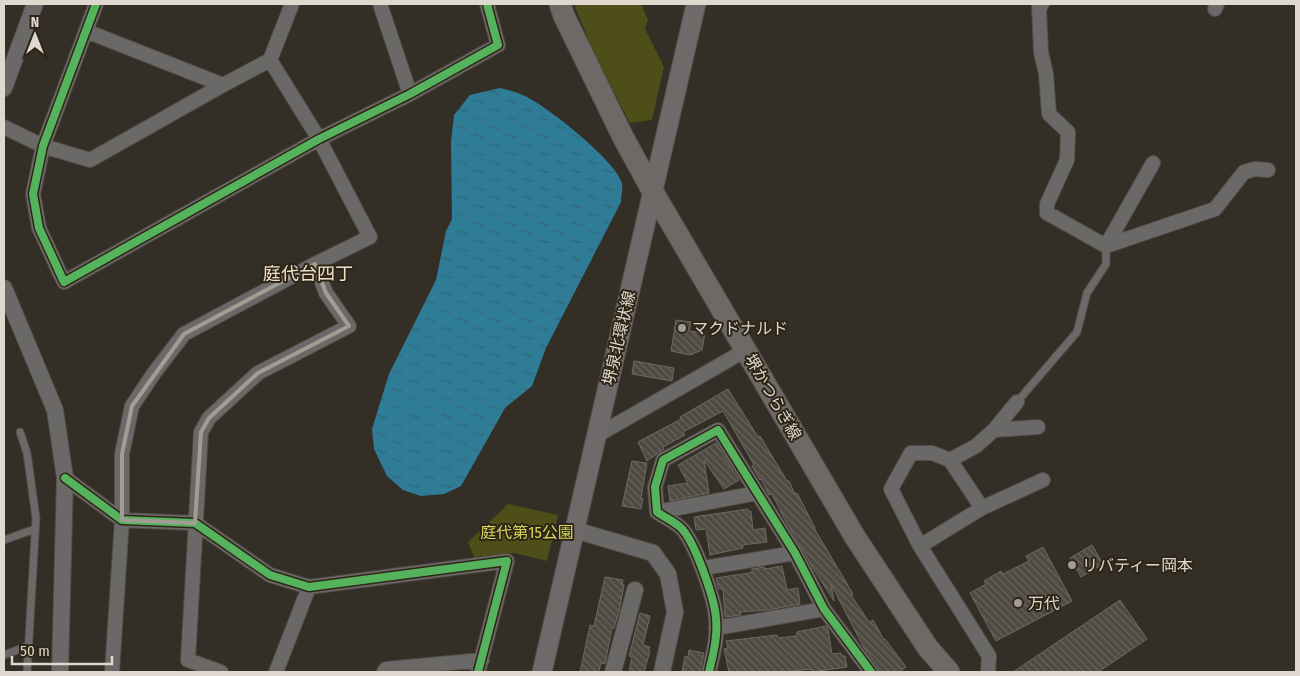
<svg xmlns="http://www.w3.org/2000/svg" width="1300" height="676" font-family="'Fira Sans Condensed','Noto Sans JP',sans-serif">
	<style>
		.green { fill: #4e4f18 }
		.water { fill: url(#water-ripples) }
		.building { fill: url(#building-back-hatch); stroke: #6e6a63 }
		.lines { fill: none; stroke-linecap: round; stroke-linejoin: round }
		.service-casing { stroke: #514c45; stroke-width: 9 }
		.minor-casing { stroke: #514c45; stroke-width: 16 }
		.tertiary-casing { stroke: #514c45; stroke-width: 18 }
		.secondary-casing { stroke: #514c45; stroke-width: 21 }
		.primary-casing { stroke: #514c45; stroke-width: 23 }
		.service { stroke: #6a6968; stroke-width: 7 }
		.minor { stroke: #6a6968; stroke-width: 14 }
		.tertiary { stroke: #6a6968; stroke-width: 16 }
		.secondary { stroke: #6e6a6a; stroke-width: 19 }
		.primary { stroke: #6c6967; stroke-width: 21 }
		.cycleway-casing { stroke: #2f2516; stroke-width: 11 }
		.cycleway { stroke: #56b35d; stroke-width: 8 }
		.marked { fill: none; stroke: #a29c93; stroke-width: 4; stroke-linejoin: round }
		.poi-dot { fill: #a29c93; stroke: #2f2516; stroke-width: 2 }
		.labels { text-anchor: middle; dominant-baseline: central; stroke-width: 4; stroke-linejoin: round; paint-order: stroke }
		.poi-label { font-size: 16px; fill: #ded8ce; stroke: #2f2516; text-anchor: start }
		.street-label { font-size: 16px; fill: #ded8ce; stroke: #2f2516 }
		.park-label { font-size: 16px; fill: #d4d85d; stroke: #2f2516 }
		.neighbourhood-label { font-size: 18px; fill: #eddfcc; stroke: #2f2516 }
	</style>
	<defs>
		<pattern id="water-ripples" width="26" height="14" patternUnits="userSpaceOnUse" patternTransform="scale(1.25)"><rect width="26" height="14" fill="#2f7c97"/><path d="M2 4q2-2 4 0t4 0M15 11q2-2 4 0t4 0" fill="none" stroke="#376473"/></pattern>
		<pattern id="building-back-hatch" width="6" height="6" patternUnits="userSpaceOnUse" patternTransform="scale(1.25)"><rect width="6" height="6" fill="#4e4a42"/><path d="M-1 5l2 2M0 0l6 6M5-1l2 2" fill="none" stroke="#67635c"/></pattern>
	</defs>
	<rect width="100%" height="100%" fill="#332e26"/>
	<!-- green -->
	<path class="green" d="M574 4H641L648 20 645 29 664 67 652 120 630 123 594 53Z
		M508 504 558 515 547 561 514 553 474 557 468 542Z"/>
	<!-- water -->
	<path class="water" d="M500 88C508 90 517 92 525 96 547 106 616 161 622 183 623 189 621 197 621 202L546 348 532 386 505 408 461 486 444 494 421 496 403 490 387 476 374 449 372 429 389 374 436 280 446 231 452 219 451 142 454 115 470 95Z"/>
	<!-- building -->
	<path class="building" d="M676 320 691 322 689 331 705 333 702 350 690 355 671 351Z
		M634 361 674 368 672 381 632 374Z
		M728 389 758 437 760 436 787 481H789L795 494 797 493 815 528H814L853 594 851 595 869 622 873 620 884 640 885 639 906 667 899 672H880L878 667 864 648 831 584 834 601 813 568 785 520 772 494 769 495 761 479 760 480 752 466 754 465 723 411 683 432 685 435 663 447 664 449 647 461 638 442 681 419 680 417Z
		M716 443 739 480 724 489 704 460 709 493 670 501 668 486 688 483 678 465Z
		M632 461 647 463 641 498 643 499 641 509 622 506Z
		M748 509 749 512 751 511 753 530 765 528 767 542 742 545 743 548 710 555 706 529 696 530 694 517Z
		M1092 545 1103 564 1081 577 1070 558Z
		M1043 547 1072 601 996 641 970 593 986 584 984 581 1001 571 1003 574 1029 561 1026 556Z
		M782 566 787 590 798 588 800 604 768 610 740 612 741 615 725 617 723 589H719L716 578 749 573 752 572V569L764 567 765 569Z
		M605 577 623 580 622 584 624 585 619 612 614 628H612L605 664 601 663 599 672H580L590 625 594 626Z
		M1120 600 1147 639 1098 672H1013Z
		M640 613 650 616 643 645 650 647 648 651H650L644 672H629L632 657 629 656Z
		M826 626 828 629 832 654 841 653 842 656H845L847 667 812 672 811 669 785 672H729L724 649 728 648 726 641 777 635 778 638 797 636V632Z
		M689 650 704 653 700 672H682L685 656 688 657Z"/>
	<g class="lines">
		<defs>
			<path id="service" d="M1017 402 1077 332 1087 293 1106 264V246
				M20 432 27 453 36 518 27 672
				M4 540 35 529
				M4 655 28 646"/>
			<path id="minor" d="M96 4 43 146 33 194 39 228 64 282 319 139 410 94 498 45 487 4
				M380 4 410 94
				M1042 4 1039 8 1041 52 1046 74 1049 114 1068 132 1067 160 1047 204V213L1106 246 1153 163
				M1215 9 1217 4
				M86 31 223 85
				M4 127 43 146 90 160 223 85 270 60 292 4
				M1106 246 1215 209 1244 172 1255 169 1268 170
				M994 430 1038 427
				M596 436 746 350
				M950 460 976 446 994 430 1017 402
				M65 478 122 520 195 523 270 575 309 587 507 561 478 672
				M982 508 950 460 932 453H911L891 489 920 546 989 656 988 672
				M657 512 757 493
				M920 546 982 508 1043 480
				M703 568 795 553
				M716 628 824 609
				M112 672 122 520V454L132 406 154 373 184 334 315 264 370 237 319 139 270 60
				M221 672 188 660 201 432 209 418 258 373 349 326 326 293 315 264
				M276 672 309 587
				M384 672 386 669 482 660
				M709 672C713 655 718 636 716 619 715 599 694 539 680 527 673 521 664 517 657 512L655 487 663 460 718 430 795 553 824 609 871 672"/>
			<path id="tertiary" d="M4 88 35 4
				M4 288 55 410 65 478 60 672
				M575 530 653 553 668 574 675 612 662 672
				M613 672 635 590"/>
			<path id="secondary" d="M542 672 696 4"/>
			<path id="primary" d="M560 4 564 16 623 137 653 192 855 537 928 648 949 672"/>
		</defs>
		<!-- service casing -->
		<use href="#service" class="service-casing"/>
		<!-- minor casing -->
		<use href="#minor" class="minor-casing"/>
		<!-- tertiary casing -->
		<use href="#tertiary" class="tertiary-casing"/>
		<!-- secondary casing -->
		<use href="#secondary" class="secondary-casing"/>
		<!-- primary casing -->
		<use href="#primary" class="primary-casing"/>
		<!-- service -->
		<use href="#service" class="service"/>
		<!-- minor -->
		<use href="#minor" class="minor"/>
		<!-- tertiary -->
		<use href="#tertiary" class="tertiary"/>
		<!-- secondary -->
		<use href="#secondary" class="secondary"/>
		<!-- primary -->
		<use href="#primary" class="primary"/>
		<defs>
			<path id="cycleway" d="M96 4 43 146 33 194 39 228 64 282 319 139 410 94 498 45 487 4
				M65 478 122 520 195 523 270 575 309 587 507 561 478 672
				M709 672C713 655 718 636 716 619 715 599 694 539 680 527 673 521 664 517 657 512L655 487 663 460 718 430 795 553 824 609 871 672"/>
		</defs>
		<!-- cycleway casing -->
		<use href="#cycleway" class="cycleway-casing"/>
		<!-- cycleway -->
		<use href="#cycleway" class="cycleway"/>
	</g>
	<!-- marked area -->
	<path class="marked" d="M315 264 326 293 349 326 258 373 209 418 201 432 195 523 122 520V454L132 406 184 334Z"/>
	<!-- markers -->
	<g class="poi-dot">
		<circle cx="682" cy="328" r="5"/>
		<circle cx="1072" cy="565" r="5"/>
		<circle cx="1018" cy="603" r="5"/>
	</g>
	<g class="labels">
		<!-- poi labels -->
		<g class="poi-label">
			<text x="692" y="328">マクドナルド</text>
			<text x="1082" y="565">リバティー岡本</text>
			<text x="1028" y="603">万代</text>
		</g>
		<!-- street labels -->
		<g class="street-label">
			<text transform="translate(619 338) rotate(-77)">堺泉北環状線</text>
			<text transform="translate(773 397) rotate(60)">堺かつらぎ線</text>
		</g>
		<!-- park labels -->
		<g class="park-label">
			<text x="527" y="532">庭代第15公園</text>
		</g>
		<!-- neighbourhood labels -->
		<g class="neighbourhood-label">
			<text x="308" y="274">庭代台四丁</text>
		</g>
	</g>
	<!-- border -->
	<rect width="1300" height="676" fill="none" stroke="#ded8ce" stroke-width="10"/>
	<!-- north arrow -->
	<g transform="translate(35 35)" stroke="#2f2516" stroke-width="4" paint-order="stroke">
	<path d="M0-4L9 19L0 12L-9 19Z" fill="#ded8ce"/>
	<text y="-8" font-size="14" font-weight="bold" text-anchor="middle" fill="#ded8ce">N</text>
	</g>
	<!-- scale -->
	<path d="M12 656v8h100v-8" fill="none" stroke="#ded8ce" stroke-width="2.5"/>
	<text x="20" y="656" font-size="15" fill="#ded8ce" stroke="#2f2516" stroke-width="4" paint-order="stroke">50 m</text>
</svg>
